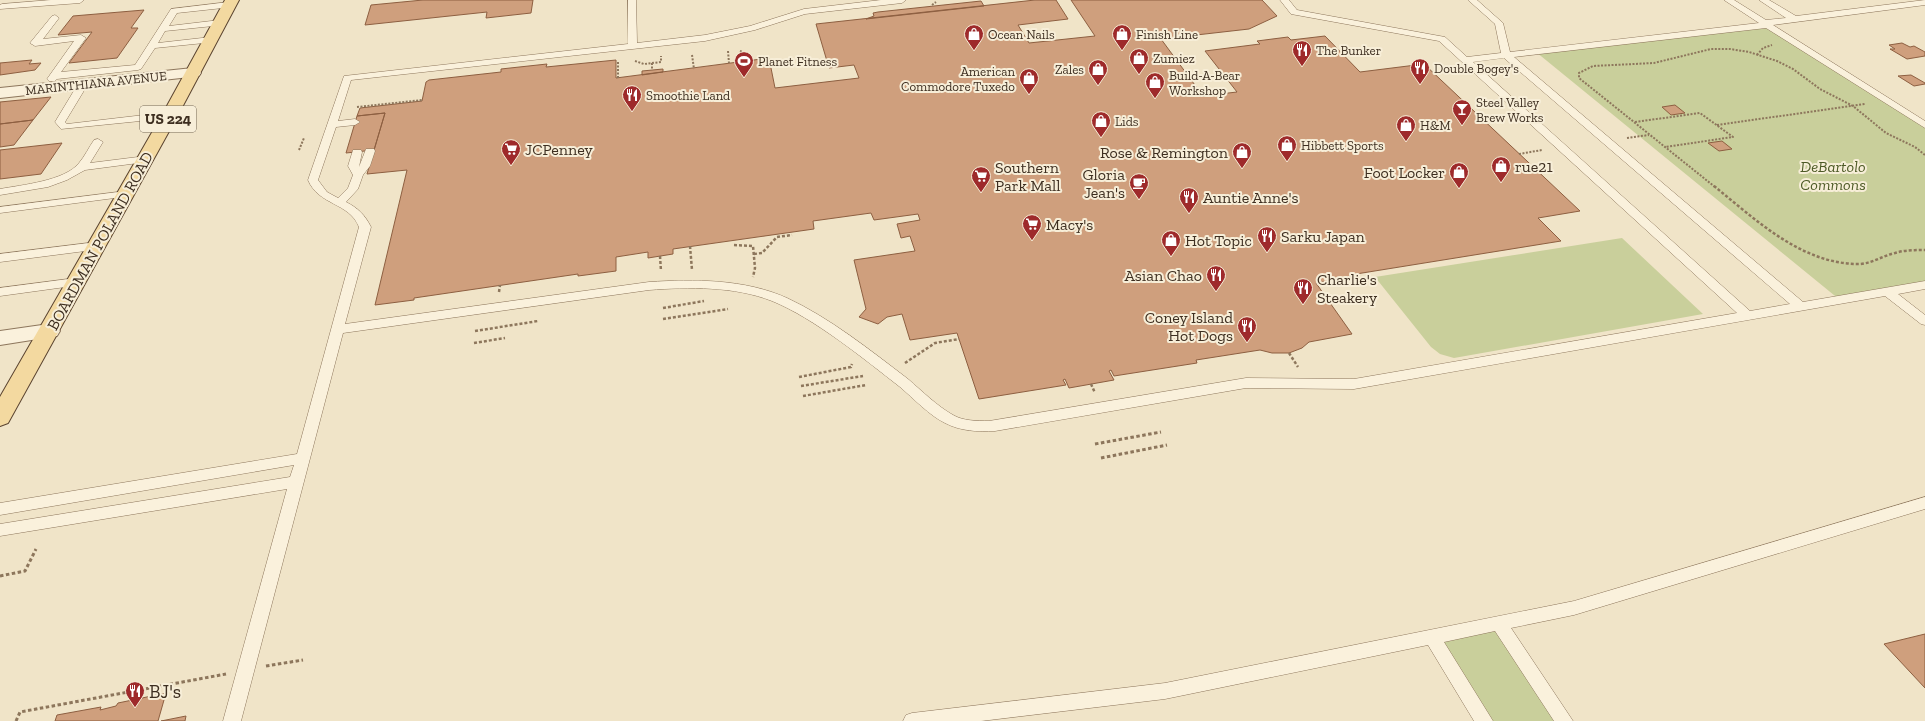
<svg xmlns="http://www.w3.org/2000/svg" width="1925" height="721" font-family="'Zilla Slab',serif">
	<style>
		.green { fill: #c9cf9b }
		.building { fill: #cf9f7d; stroke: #8d5f41 }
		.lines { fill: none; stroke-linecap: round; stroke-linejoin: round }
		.lane-casing { stroke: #8d765c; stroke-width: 1 }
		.street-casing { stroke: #8d765c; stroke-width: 2 }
		.primary-casing { stroke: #5b4430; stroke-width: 2 }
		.path-far2 { stroke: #8d765c; stroke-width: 2; stroke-dasharray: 2 1.5; stroke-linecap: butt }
		.path-far1 { stroke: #8d765c; stroke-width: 2.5; stroke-dasharray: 3 2; stroke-linecap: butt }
		.path { stroke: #8d765c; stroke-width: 3; stroke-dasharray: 3.5 2.5; stroke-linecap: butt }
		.lane { fill: #faf1dc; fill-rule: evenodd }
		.street { fill: #faf1dc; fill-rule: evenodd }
		.primary { fill: #f3d9a0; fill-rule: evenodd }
		.labels { text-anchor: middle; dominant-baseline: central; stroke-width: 4; stroke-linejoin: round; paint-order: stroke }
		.far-poi-label { font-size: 13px; fill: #3d2e20; stroke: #f7eed8; text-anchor: start }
		.far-street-label { font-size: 13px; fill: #3d2e20; stroke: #f7eed8 }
		.shield { fill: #f7eed8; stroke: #756857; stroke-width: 1 }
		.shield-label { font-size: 15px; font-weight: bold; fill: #3d2e20 }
		.poi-label { font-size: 16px; fill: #3d2e20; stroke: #f7eed8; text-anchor: start }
		.park-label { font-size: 16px; font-style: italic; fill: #4d5a26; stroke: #f7eed8 }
		.street-label { font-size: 16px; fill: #3d2e20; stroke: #f7eed8 }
		.near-poi-label { font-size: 19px; fill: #3d2e20; stroke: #f7eed8; text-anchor: start }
	</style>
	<rect width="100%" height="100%" fill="#f0e4c8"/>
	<!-- green -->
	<path class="green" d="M1767 25 1925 125V285L1840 300 1536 52Z
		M1622 238 1703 314 1454 358 1440 354 1431 347 1375 277Z
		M1499 623 1564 721H1484L1432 637Z"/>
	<!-- building -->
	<path class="building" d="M423 0H533L531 13 486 18 487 12 365 25 371 5Z
		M1035 0H1056L1068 19 1018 25 1029 43 1095 36 1071 0H1262L1277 16 1249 29 1161 39 1203 96 1237 92 1205 51 1260 44 1257 41 1288 37 1291 40 1325 36 1360 72 1424 64 1580 211 1538 218 1561 241 1356 274 1358 276 1316 283 1352 334 1309 342 1302 348 1289 353H1272L1260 350 1196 360 1197 363 1114 376 1111 370 1109 371 1114 380 1069 388 1065 379 1063 380 1066 385 979 399 957 333 910 340 902 314 887 317 878 324 859 317 866 309 854 260 915 251 910 236 901 238 897 224 920 220 918 214 874 220 871 213 813 221 814 229 673 249V254L648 258V252L616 257V271L578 276V274L414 298V300L375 305 407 170 367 174 385 113 357 116 360 108 422 101 426 82 429 80 501 72V69L547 64 546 67 616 60V78L769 58 775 88 859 78 854 65 829 68 816 24Z
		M981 1 984 6 866 19 874 16 873 13 878 12Z
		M144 10 131 28H138L117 58 69 63 92 32 58 35 73 16Z
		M1902 43 1910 47 1914 46 1925 52V56L1907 59 1890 49H1895L1889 45Z
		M32 60 29 64 41 63 35 70 0 75V63Z
		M663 69V72L642 75V71Z
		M1911 75 1925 83V84L1914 86 1898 76Z
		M51 97 33 120 0 124V102Z
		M1675 105 1685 113 1671 115 1662 107Z
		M385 113 374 150 346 153 357 116Z
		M33 120 14 145 0 147V124Z
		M1722 141 1732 149 1719 151 1708 143Z
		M62 143 41 174 0 179V150Z
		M1925 634V688L1884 644Z
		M166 693 158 721H55L57 715 101 707 100 710 116 706 118 703Z
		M186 716 185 721H161Z"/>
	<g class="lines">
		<defs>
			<path id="lane" d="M51 0H84L80 3 0 9V5L2 4Z
				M628 0H636L637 43 705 35 750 26 804 9 881 0H906L902 3 805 14 755 30 705 41 351 80 338 121 355 119 360 122 355 125 336 127 318 180 327 192 338 198 348 188 353 175 348 166 353 150H361L362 152 359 167 366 149H374L375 151 370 166 363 175 358 189 346 202C358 208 365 215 371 227L345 324 649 282C694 279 745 279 787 298 830 318 870 350 908 379 922 391 937 406 953 415 963 421 977 421 989 421L1246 378 1354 379 1737 313 1439 41 1291 14 1280 0H1289L1297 10 1445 37 1467 57 1501 53 1495 24 1468 0H1477L1503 23 1510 52 1759 23 1724 0H1734L1766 20 1786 18 1759 0H1769L1796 16 1925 0V5L1773 25 1925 121V128L1766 28 1514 57 1803 302 1925 281V289L1898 294 1925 315V325L1921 324 1885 296 1354 389 1246 388 995 431C978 432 960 431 945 423 930 416 913 398 900 387 864 359 814 318 772 301 734 286 689 287 649 290L343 333 241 721H223L287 489 0 536V524L290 477 294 465 0 515V503L297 454 359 227C349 202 319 206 308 180L344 76 628 44ZM1504 58 1790 304 1750 311 1473 62Z
				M229 2 232 3V7L177 13 169 26 220 20 224 23 223 25 165 31 158 43 211 37 214 38V42L155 48 141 69 138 70 57 79 55 81H49L47 79 74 41 35 46 30 43 52 16 55 15 59 18 43 39 81 35 86 38 61 72 135 65 171 9Z
				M83 81 88 84 65 122 67 124 170 112 175 115 170 118 61 129 55 122 78 84Z
				M98 139 103 142 90 163 146 156 151 159 146 162 85 170 67 180 48 187 0 195V189C21 185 65 181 79 163 85 156 89 147 94 140Z
				M126 191 130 192 131 194 130 196 0 213V207Z
				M97 242 103 246 101 249 0 262V254Z
				M76 278 80 279 82 282 80 285 0 296V288Z
				M1925 497V509L1574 615 1511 628 1573 721H1554L1495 631 1444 642 1493 721H1474L1428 645 1165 699 981 721H903L906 715 912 713 1165 683 1574 601Z"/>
			<path id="street" d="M193 68 199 70 201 73 199 76 0 98V88Z
				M49 324 57 326 60 331 57 336 0 345V331Z"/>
			<path id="primary" d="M225 0H239L178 115 8 423 0 426V397L162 115Z"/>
		</defs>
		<!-- lane casing -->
		<use href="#lane" class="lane-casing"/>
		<!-- street casing -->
		<use href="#street" class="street-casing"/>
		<!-- primary casing -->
		<use href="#primary" class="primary-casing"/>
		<!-- path-far2 -->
		<path class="path-far2" d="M932 5 936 2
			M728 51 729 63
			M740 51 743 52 744 61
			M692 55 694 69
			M1757 55 1763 48 1772 45
			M635 61 644 64 661 62V56
			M618 62V78
			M652 63V70
			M357 107 422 100
			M1635 122 1700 113 1733 137 1665 147
			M1717 125 1865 104
			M1627 138 1649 135
			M299 150 304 138
			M1519 154 1542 150
			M1715 187 1579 78V73L1593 66 1654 63 1711 49H1730L1749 52 1777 61 1793 69 1820 89 1853 106 1886 133 1915 147 1925 155"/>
		<!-- path-far1 -->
		<path class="path-far1" d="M1714 186C1755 219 1802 265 1860 264 1873 263 1882 256 1895 253 1904 250 1915 250 1925 250
			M734 245 753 246 755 268 753 277
			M690 246 692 270
			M754 254 762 253 777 237 792 235
			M660 256 661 271
			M499 292 500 285
			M663 308 704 301
			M663 319 728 309
			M475 331 538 321
			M474 343 505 338
			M1289 353 1298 367
			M905 363 935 343 959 339
			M799 377 851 367 852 364
			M1091 384 1095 393
			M801 386 863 376
			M803 396 866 385"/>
		<!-- path -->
		<path class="path" d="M1095 444 1161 432
			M1101 458 1167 445
			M0 576 25 571 36 549
			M266 666 303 660
			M16 721 20 712 226 674"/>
		<!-- lane -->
		<use href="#lane" class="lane"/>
		<!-- street -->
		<use href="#street" class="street"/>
		<!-- primary -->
		<use href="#primary" class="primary"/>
	</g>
	<!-- icons -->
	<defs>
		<symbol id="shop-pin" viewBox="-11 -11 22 30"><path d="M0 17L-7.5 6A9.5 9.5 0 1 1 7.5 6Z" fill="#9e2a2b" stroke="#f7eed8"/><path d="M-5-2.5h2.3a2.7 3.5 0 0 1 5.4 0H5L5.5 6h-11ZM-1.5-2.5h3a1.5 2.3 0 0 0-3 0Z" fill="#fff"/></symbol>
		<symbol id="restaurant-pin" viewBox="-11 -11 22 30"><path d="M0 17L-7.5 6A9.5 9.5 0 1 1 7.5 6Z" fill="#9e2a2b" stroke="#f7eed8"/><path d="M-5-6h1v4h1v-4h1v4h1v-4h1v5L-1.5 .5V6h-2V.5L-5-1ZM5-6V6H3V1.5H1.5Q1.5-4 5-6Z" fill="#fff"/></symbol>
		<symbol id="stadium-pin" viewBox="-11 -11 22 30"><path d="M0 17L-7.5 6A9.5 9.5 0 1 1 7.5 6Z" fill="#9e2a2b" stroke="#f7eed8"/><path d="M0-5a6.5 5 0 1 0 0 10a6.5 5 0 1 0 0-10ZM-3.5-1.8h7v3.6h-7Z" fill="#fff"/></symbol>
		<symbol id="bar-pin" viewBox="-11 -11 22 30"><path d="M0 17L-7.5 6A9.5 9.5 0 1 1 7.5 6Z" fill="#9e2a2b" stroke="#f7eed8"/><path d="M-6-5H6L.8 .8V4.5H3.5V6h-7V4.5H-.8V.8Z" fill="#fff"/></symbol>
		<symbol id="supermarket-pin" viewBox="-11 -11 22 30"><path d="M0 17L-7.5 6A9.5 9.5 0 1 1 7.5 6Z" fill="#9e2a2b" stroke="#f7eed8"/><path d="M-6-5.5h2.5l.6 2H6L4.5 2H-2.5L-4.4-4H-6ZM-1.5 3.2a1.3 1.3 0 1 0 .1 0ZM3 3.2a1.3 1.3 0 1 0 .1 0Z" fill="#fff"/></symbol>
		<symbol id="cafe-pin" viewBox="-11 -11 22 30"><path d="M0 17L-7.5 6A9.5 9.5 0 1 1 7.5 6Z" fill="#9e2a2b" stroke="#f7eed8"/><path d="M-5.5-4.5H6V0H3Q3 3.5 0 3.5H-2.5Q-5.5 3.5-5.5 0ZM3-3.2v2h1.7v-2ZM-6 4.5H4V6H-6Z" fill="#fff"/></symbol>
	</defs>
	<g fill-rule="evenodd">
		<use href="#shop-pin" x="963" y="23" width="22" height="30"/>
		<use href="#shop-pin" x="1111" y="23" width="22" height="30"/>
		<use href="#restaurant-pin" x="1291" y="39" width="22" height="30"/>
		<use href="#shop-pin" x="1128" y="47" width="22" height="30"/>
		<use href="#stadium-pin" x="733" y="50" width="22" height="30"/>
		<use href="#restaurant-pin" x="1409" y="57" width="22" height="30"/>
		<use href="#shop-pin" x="1087" y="58" width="22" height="30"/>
		<use href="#shop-pin" x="1018" y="67" width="22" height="30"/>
		<use href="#shop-pin" x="1144" y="71" width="22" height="30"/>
		<use href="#restaurant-pin" x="621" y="84" width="22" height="30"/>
		<use href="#bar-pin" x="1451" y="98" width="22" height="30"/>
		<use href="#shop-pin" x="1090" y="110" width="22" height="30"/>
		<use href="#shop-pin" x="1395" y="114" width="22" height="30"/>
		<use href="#shop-pin" x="1276" y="134" width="22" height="30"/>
		<use href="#supermarket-pin" x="500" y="138" width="22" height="30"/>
		<use href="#shop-pin" x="1231" y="141" width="22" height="30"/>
		<use href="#shop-pin" x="1490" y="155" width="22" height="30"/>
		<use href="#shop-pin" x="1448" y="161" width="22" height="30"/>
		<use href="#supermarket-pin" x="970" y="165" width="22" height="30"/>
		<use href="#cafe-pin" x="1128" y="172" width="22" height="30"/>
		<use href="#restaurant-pin" x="1178" y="186" width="22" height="30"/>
		<use href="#supermarket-pin" x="1021" y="213" width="22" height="30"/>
		<use href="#restaurant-pin" x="1256" y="225" width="22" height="30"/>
		<use href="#shop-pin" x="1160" y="229" width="22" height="30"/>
		<use href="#restaurant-pin" x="1205" y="264" width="22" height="30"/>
		<use href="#restaurant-pin" x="1292" y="277" width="22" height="30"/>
		<use href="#restaurant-pin" x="1236" y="315" width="22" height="30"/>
		<use href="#restaurant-pin" x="124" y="680" width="22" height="30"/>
	</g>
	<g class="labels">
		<!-- far-poi labels -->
		<g class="far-poi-label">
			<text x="988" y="34">Ocean Nails</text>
			<text x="1136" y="34">Finish Line</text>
			<text x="1316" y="50">The Bunker</text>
			<text x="1153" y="58">Zumiez</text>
			<text x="758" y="61">Planet Fitness</text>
			<text x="1434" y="68">Double Bogey's</text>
			<text x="1084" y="69" text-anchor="end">Zales</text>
			<text x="1015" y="71" text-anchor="end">American<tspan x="1015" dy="15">Commodore Tuxedo</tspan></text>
			<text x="1169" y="75">Build-A-Bear<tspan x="1169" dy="15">Workshop</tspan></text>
			<text x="646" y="95">Smoothie Land</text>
			<text x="1476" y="102">Steel Valley<tspan x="1476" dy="15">Brew Works</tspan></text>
			<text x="1115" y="121">Lids</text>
			<text x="1420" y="125">H&amp;M</text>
			<text x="1301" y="145">Hibbett Sports</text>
		</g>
		<!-- far-street labels -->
		<g class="far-street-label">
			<text transform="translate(96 83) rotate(-6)">MARINTHIANA AVENUE</text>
		</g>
		<!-- shield labels -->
		<rect class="shield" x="140" y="106" width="56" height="26" rx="3"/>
		<g class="shield-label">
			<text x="168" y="119">US 224</text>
		</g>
		<!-- poi labels -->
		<g class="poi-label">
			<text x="525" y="149">JCPenney</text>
			<text x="1228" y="152" text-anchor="end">Rose &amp; Remington</text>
			<text x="1515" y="166">rue21</text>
			<text x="995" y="167">Southern<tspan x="995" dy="18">Park Mall</tspan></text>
			<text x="1445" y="172" text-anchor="end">Foot Locker</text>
			<text x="1125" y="174" text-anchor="end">Gloria<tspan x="1125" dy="18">Jean's</tspan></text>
			<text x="1203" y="197">Auntie Anne's</text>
			<text x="1046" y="224">Macy's</text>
			<text x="1281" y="236">Sarku Japan</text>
			<text x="1185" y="240">Hot Topic</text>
			<text x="1202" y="275" text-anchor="end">Asian Chao</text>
			<text x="1317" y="279">Charlie's<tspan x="1317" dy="18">Steakery</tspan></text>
			<text x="1233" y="317" text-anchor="end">Coney Island<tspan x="1233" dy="18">Hot Dogs</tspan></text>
		</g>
		<!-- park labels -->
		<g class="park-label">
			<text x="1833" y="166">DeBartolo<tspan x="1833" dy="18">Commons</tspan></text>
		</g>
		<!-- street labels -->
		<g class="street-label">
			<text transform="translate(100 241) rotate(-61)">BOARDMAN POLAND ROAD</text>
		</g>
		<!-- near-poi labels -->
		<g class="near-poi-label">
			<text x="149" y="691">BJ's</text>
		</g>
	</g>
</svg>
